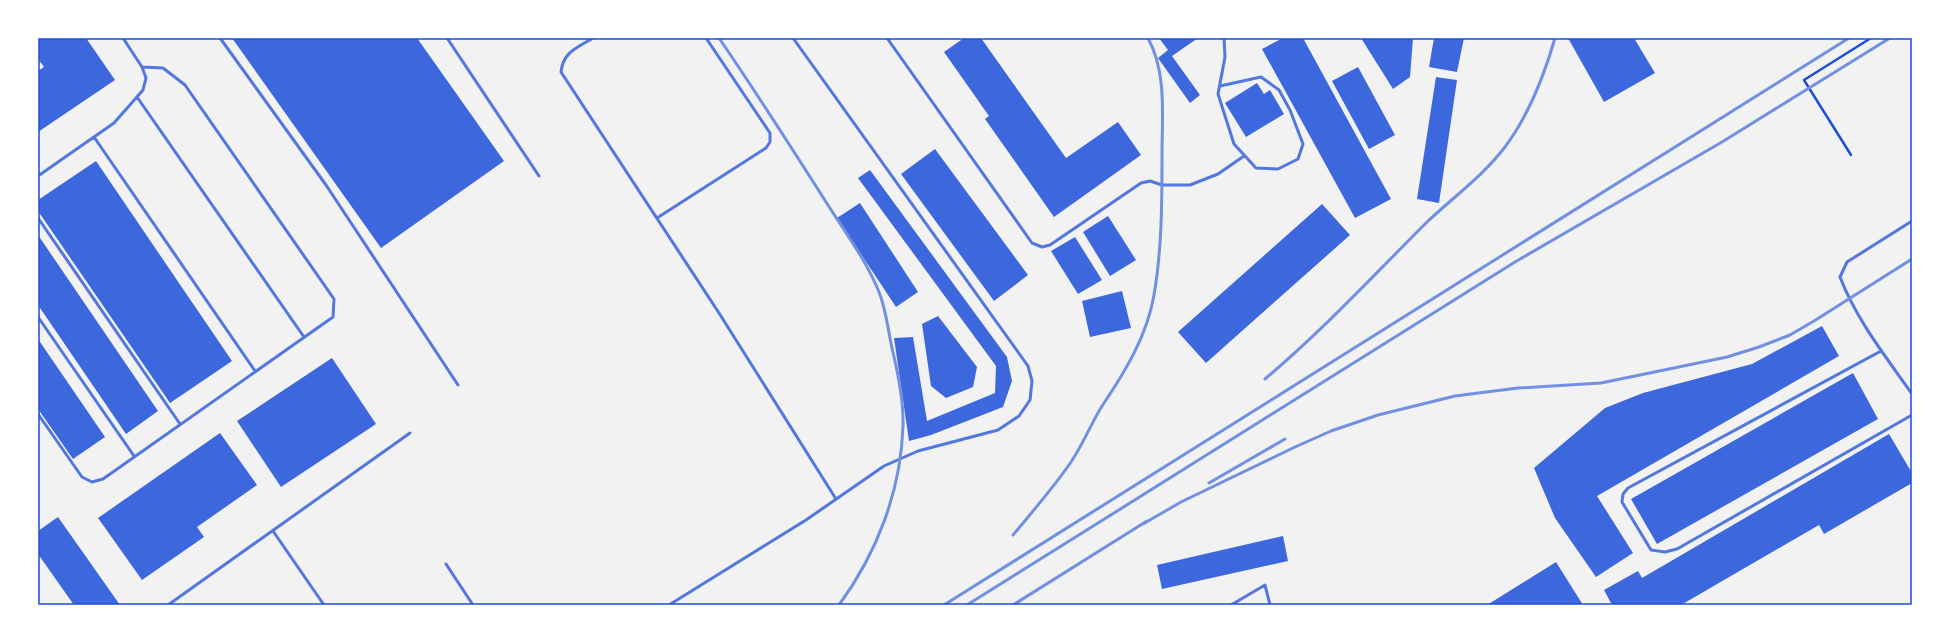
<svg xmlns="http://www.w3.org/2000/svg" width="1950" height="643" font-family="'Golos Text',sans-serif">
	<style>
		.building { fill: #3d67dc }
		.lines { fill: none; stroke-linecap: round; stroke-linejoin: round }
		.path { stroke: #1d4ed8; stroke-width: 2.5 }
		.service { stroke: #5277de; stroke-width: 3 }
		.rail { stroke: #7290e2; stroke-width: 3 }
		.neatline { fill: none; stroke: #1d4ed8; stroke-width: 1.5 }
	</style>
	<rect width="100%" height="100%" fill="#f2f2f2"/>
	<!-- building -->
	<path class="building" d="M38 38H86L115 80 38 132V71L44 67 38 59Z
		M232 38H417L504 161 381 248Z
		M964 38H981L1066 158 1118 122 1141 155 1054 217 985 119 989 116 944 52Z
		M1159 38H1198L1172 56 1200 95 1190 103 1158 58 1168 50Z
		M1283 38H1303L1391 199 1355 218 1262 49Z
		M1361 38H1413L1410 77 1393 89Z
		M1434 38H1464L1457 72 1429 67Z
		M1568 38H1634L1655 73 1604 102Z
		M1358 67 1395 135 1369 149 1332 81Z
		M1436 77 1457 80 1439 203 1417 199Z
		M1257 83 1264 94 1270 90 1284 114 1246 137 1225 103Z
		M935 149 1028 275 994 301 901 174Z
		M96 161 232 361 170 403 38 211V200Z
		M870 170 1007 357 1012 381 1003 407 931 435 909 441 894 338 913 337 927 421 995 393 996 366 858 178Z
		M860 203 918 292 896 307 837 218Z
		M1322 204 1350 235 1206 363 1178 332Z
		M1108 216 1136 260 1110 276 1083 232Z
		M38 235 158 411 126 434 38 305Z
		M1075 237 1102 280 1078 294 1051 251Z
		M1122 291 1131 328 1090 337 1082 301Z
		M938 316 977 367 973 387 946 398 931 386 922 324Z
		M1822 326 1839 356 1597 496 1633 553 1596 577 1555 518 1534 468 1605 408 1643 393 1752 364Z
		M38 339 105 437 73 459 38 409Z
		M332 358 376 424 281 487 237 421Z
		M1853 373 1878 419 1657 544 1631 499Z
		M220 433 257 485 197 527 204 537 142 580 98 518Z
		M1889 434 1912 473V483L1824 534 1819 525 1681 605H1612L1604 590 1638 571 1642 578Z
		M58 517 120 605H74L38 554V531Z
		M1283 536 1288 561 1162 589 1157 565Z
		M1556 562 1583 605H1487Z"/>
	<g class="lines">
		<!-- path -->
		<path class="path" d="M1851 155 1804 80 1871 38"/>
		<!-- service -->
		<path class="service" d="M220 38 326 185 458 385
			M447 38 539 176
			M593 38C577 48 563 52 561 72L719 313 836 499
			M887 38 1032 243 1042 247 1050 245 1141 183 1150 181 1162 185H1190L1218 174 1244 156
			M1220 86 1261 77 1279 90 1290 110 1303 144 1298 159 1278 169 1256 168 1234 144 1218 94 1225 57 1224 38
			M137 97 304 337
			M94 137 255 371
			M38 176 114 123 143 90 146 78 142 67 123 38
			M38 218 180 424
			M657 218 766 148 770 142V133L706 38
			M1912 221 1847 262 1840 277C1856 319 1886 357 1912 394
			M38 317 134 456
			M1881 351 1628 488 1623 494 1622 502 1651 550 1665 552 1677 549 1912 415
			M38 414 82 477 92 482 103 479 333 317 334 299 185 85 163 68 142 67
			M273 531 324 605
			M446 564 473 605
			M168 605 410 433
			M669 605 806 520 884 466 918 451 998 430 1019 416 1030 400 1032 381 1028 366 793 38
			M1231 605 1265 585 1270 605"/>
		<!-- rail -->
		<path class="rail" d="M719 38C756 92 791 147 826 202 845 232 866 260 879 292 886 309 888 330 892 348 898 373 904 401 903 426 901 491 877 553 839 605
			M1265 379C1322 331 1373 276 1426 223 1452 198 1482 177 1505 147 1529 115 1544 76 1555 38
			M1209 483 1285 439
			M1143 524 1181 502 1295 447 1331 431 1378 415 1455 396 1518 388 1601 383 1727 357 1759 347 1790 335 1814 321 1912 259
			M1013 535C1033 511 1054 487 1071 462 1083 444 1091 424 1102 406 1125 372 1147 336 1154 295 1162 249 1162 200 1162 154 1162 116 1167 73 1148 38
			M944 605 1849 38
			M967 605 1515 262 1722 142 1890 38
			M1013 605 1147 521"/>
	</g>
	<!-- border -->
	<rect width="1950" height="643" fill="none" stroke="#ffffff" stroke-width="78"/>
	<rect x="39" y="39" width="1872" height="565" class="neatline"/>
</svg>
